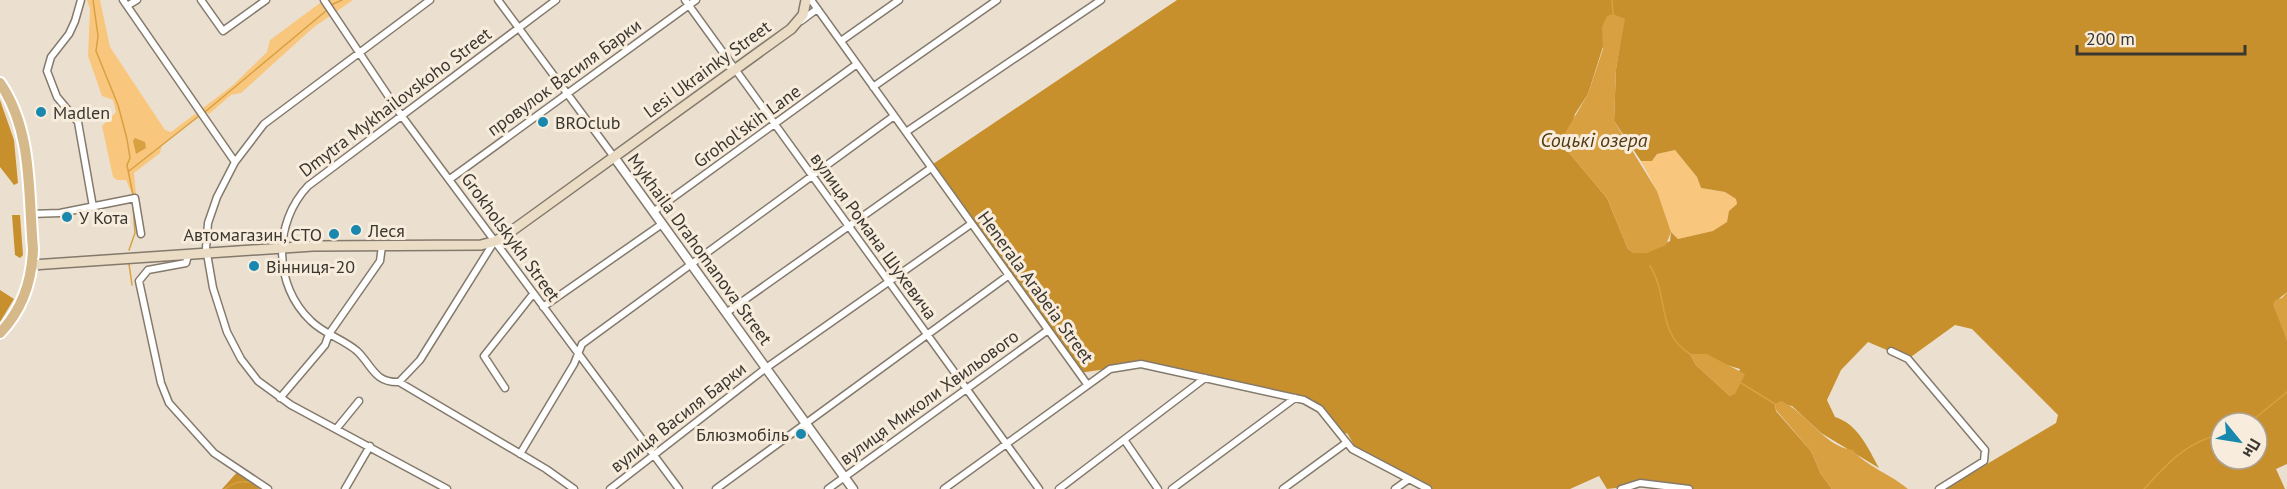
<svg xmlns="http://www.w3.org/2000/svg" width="2287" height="489" font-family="'PT Sans',sans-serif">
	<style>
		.green { fill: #f8c77d }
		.forest { fill: #c7902d; fill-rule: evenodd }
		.water { fill: #d8a041 }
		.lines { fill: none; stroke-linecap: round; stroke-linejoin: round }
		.stream { stroke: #d8a041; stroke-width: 1.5 }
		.minor-casing { stroke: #847a6c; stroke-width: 9 }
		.tertiary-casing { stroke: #847a6c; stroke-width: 11 }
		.secondary-casing { stroke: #847a6c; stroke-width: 12 }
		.primary-casing { stroke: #fff; stroke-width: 14 }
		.minor { stroke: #fff; stroke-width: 6 }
		.tertiary { stroke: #fff; stroke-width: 8 }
		.secondary { stroke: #eadcc5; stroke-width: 9 }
		.primary { stroke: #d6b98b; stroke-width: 10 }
		.poi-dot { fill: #1888ae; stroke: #f8eddd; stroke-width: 2 }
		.labels { text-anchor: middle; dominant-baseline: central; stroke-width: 6; stroke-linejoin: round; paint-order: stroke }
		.street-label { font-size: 18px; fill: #3a3630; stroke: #f8eddd }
		.poi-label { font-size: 18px; fill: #3a3630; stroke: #f8eddd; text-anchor: start }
		.water-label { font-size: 20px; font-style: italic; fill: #523b14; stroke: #f8eddd }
	</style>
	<rect width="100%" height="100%" fill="#ebe0d0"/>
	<!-- green -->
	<path class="green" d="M87 0H100L110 47 165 130 171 132 232 86 267 52 270 40 324 0H353L314 27 241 93 231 95 209 114 205 112 162 145 160 153 134 173 136 194 133 196 126 180H117L113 177 102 126 116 112 113 100 102 96 88 56 90 9Z
		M1675 150 1697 177 1701 188 1725 192 1736 199 1737 204 1729 212 1727 222 1713 232 1678 239 1671 232 1657 191 1641 161H1652L1657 154Z"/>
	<!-- forest -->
	<path class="forest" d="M1177 0H2287V292L2274 303 2287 340V464L2276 469 2285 489H1945L2056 423 2058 415 1972 329 1955 325 1908 359 1868 342 1841 370 1827 400 1835 417C1858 424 1868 448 1879 468L1821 433 1792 406 1775 404 1776 411 1811 451 1821 474 1832 489H1693L1658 483 1607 489 1599 476 1570 489H1428L1357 450 1347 433 1342 435 1313 404 1141 364 1079 373 930 166ZM1613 15 1624 19 1616 69 1614 121 1641 161H1652L1657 154 1675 150 1697 177 1701 188 1725 192 1736 199 1737 204 1729 211 1727 222 1713 231 1678 239 1671 232 1670 241 1646 253H1634L1628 249 1607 198 1566 149 1575 114 1588 94ZM1690 354 1740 369 1730 396 1696 365ZM2221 423H2257V459H2221Z
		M0 100 14 140 18 183 14 185 0 167Z
		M12 215H20L23 255 20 258 15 255Z
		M0 290 14 299 0 322Z
		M239 470 268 489H222Z"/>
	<!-- water -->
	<path class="water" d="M1613 14 1625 19 1616 69 1614 121 1657 191 1671 232 1666 245 1646 253H1634L1628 249 1607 198 1566 149 1565 133 1588 94 1603 49 1602 27 1607 16Z
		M135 138 145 142 146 148 136 154 133 141Z
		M2287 292V340L2273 305 2275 300 2282 298Z
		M1690 354H1707L1745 374 1735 394 1730 396 1696 365Z
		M1781 401C1807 412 1824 447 1853 450 1864 465 1892 475 1908 489H1832L1821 474 1811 451 1776 410 1775 404Z"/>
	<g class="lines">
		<!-- stream -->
		<path class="stream" d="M93 0 98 36 96 51 118 105 127 139 130 158 127 165 133 195
			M1612 0 1613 14
			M331 5 342 0
			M205 112 327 10
			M129 171 199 116
			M129 250 135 233 133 205
			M129 264 132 285
			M1650 266C1669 295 1656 333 1690 354
			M1741 383 1775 404
			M2249 423 2287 392
			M225 489C236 480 250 479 260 489
			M2144 489C2167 464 2186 442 2221 434"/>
		<defs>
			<path id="minor" d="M81 0 75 21 69 34 51 57 47 71 57 97 78 122 93 207
				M123 0 235 162
				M201 0 223 31 266 0
				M324 0 401 115 679 489
				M430 0 264 124 235 162 217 197 208 223 206 248 213 288 227 332 241 359 258 381 291 405 447 489
				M498 0 614 157
				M556 0 308 186C273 223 273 285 311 321 324 334 343 339 357 351 372 365 374 383 399 382L546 469 574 489
				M685 0 1039 489
				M811 0 1087 384
				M127 6 137 0
				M801 21 817 9
				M841 41 899 0
				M873 87 997 0
				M906 132 1101 0
				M450 179 696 0
				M653 212 857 64
				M30 214 60 213 135 198 141 234
				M188 255 186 263 148 270 139 281 161 383 169 403 214 453 268 489
				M543 307 662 224
				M726 313 931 168
				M1891 351 1908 359 1985 450 1984 461 1939 489
				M399 382 420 360 494 242
				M505 388 484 356 533 294
				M280 398 325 345 329 334 380 261 382 246
				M337 428 359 401
				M1125 441 1158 489
				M520 454 574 364 582 344 894 116
				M345 489 370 446
				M610 489 766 368 971 224
				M716 489 1009 275
				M828 489 1048 330
				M944 489 1110 369 1141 364 1304 400 1320 409 1352 449 1428 489
				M1059 489 1205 378
				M1172 489 1295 398
				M1283 489 1346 443
				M1395 489 1409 479
				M1621 489 1640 483 1689 489"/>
			<path id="tertiary" d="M614 157 853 489"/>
			<path id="secondary" d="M32 265 313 246 481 245 496 241 513 230 791 29 803 15 806 0"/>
			<path id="primary" d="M0 83C33 131 28 193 33 249 32 280 22 310 0 333"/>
		</defs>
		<!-- minor casing -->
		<use href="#minor" class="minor-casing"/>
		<!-- tertiary casing -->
		<use href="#tertiary" class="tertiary-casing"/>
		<!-- secondary casing -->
		<use href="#secondary" class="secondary-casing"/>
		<!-- primary casing -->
		<use href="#primary" class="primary-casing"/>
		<!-- minor -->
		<use href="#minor" class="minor"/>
		<!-- tertiary -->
		<use href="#tertiary" class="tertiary"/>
		<!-- secondary -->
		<use href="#secondary" class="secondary"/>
		<!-- primary -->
		<use href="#primary" class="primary"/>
	</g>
	<!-- markers -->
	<g class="poi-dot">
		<circle cx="41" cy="112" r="6"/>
		<circle cx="543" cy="122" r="6"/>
		<circle cx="67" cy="217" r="6"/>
		<circle cx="356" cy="230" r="6"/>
		<circle cx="334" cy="234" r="6"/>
		<circle cx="254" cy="266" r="6"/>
		<circle cx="801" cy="434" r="6"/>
	</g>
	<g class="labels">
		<!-- street labels -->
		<g class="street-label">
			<text transform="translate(707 69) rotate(-36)">Lesi Ukrainky Street</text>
			<text transform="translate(564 77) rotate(-36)">провулок Василя Барки</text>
			<text transform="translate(395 102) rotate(-37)">Dmytra Mykhailovskoho Street</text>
			<text transform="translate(747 126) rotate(-36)">Grohol'skih Lane</text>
			<text transform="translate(874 236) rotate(54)">вулиця Романа Шухевича</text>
			<text transform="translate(511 237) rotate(54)">Grokholskykh Street</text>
			<text transform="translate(700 249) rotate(54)">Mykhaila Drahomanova Street</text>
			<text transform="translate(1036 287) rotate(54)">Henerala Arabeia Street</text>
			<text transform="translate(929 397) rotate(-36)">вулиця Миколи Хвильового</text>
			<text transform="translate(678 417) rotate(-38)">вулиця Василя Барки</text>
		</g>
		<!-- poi labels -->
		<g class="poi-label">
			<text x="53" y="112">Madlen</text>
			<text x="555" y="122">BROclub</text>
			<text x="79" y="217">У Кота</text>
			<text x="368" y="230">Леся</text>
			<text x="322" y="234" text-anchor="end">Автомагазин, СТО</text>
			<text x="266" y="266">Вінниця-20</text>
			<text x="789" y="434" text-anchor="end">Блюзмобіль</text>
		</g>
		<!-- water labels -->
		<g class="water-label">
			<text x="1594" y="140">Соцькі озера</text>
		</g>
	</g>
	<!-- north arrow -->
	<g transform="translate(2239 441) rotate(120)"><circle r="28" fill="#f8eddd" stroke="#aca498" stroke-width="1.5"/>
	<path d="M0-4.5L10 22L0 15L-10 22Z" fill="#1888ae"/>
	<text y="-9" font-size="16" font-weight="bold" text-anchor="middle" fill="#3a3630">Пн</text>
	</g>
	<!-- scale -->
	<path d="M2077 45v9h168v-9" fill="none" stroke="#3a3630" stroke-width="3"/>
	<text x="2086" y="45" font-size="18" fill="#3a3630" stroke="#f8eddd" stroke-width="4.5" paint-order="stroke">200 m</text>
</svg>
